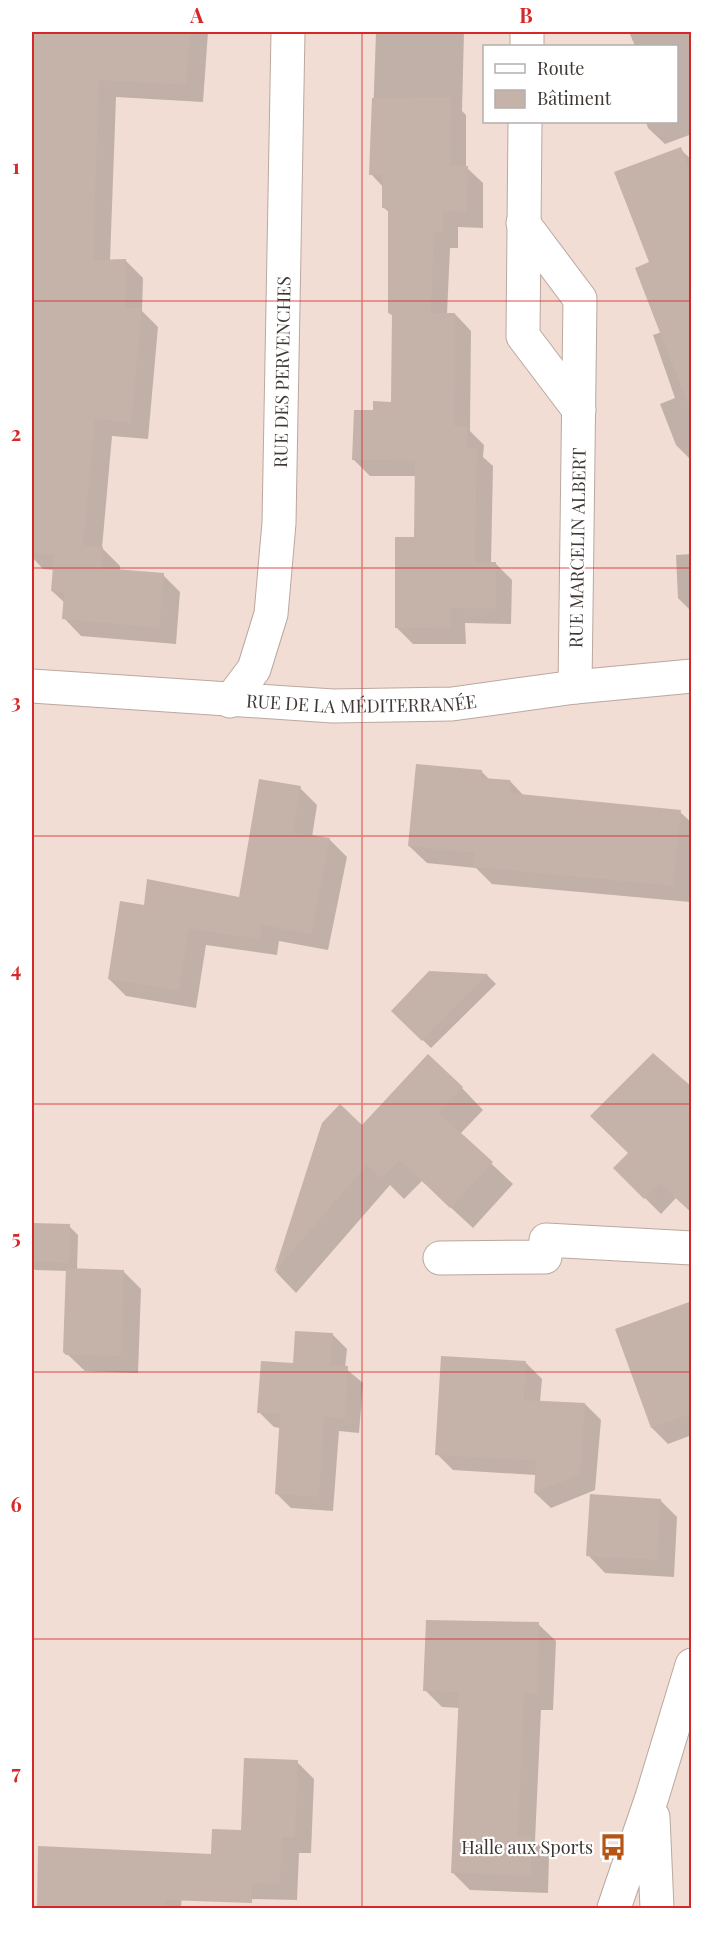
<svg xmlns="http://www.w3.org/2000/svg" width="723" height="1940" font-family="'Playfair Display',serif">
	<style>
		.shadow { fill: #0003 }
		.building { fill: #c5b2a8 }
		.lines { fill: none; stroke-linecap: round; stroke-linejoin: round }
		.street-casing { stroke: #bba89e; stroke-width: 35 }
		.secondary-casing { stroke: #bba89e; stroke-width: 35 }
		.street { stroke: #fff; stroke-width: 33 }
		.secondary { stroke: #fff; stroke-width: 33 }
		.grid { fill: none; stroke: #d62828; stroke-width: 1.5; stroke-opacity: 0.55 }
		.labels { text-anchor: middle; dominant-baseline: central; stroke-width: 4.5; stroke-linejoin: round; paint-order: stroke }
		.street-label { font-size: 18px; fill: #3f3733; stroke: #fff }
		.poi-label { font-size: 18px; fill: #3f3733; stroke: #fff; text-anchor: end }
		.neatline { fill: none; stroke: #d62828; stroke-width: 2 }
		.grid-label { font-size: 20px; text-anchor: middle; font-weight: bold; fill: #d62828 }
	</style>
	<rect width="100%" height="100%" fill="#f1ddd3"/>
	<!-- shadow -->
	<path class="shadow" d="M32 32H208L203 102 116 97 110 261H126L143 278 142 311 158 327 148 439 112 436 102 548 120 566V571L163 575 180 592 176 644 81 636 64 618 65 603 52 591 54 570 43 569 32 557Z
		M376 32H464L462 111 466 115V167L483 183V228L458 227V248H450L447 314H455L471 331 470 431 484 445 483 457 493 466 491 564H496L512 580 511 624 465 623 466 644H413L397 628 415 539 416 476H370L353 459 374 411 392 404 394 317 389 313 390 213 384 208V188L371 174Z
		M629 32H692V134L665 144 648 128 646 122H676V46H635Z
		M680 149 692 160V461L676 445 660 404 675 398 653 335 662 332 651 263Z
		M692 554V612L678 598 676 555Z
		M481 771 490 780 510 781 524 796 680 812 692 823 690 902 492 884 476 868 427 863 409 846Z
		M300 788 317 805 312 837 330 840 347 857 328 950 279 941 277 955 206 945 196 1008 126 996 109 979 145 906 240 899Z
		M430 973 487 975 496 984 431 1048 393 1011Z
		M462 1088 483 1110 460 1134 513 1184 473 1228 422 1181 404 1199 390 1185 296 1293 276 1272 324 1123 362 1127Z
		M630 1153 676 1198 661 1214 615 1168Z
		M32 1224 69 1226 78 1235 77 1270 123 1271 141 1289 138 1373 85 1371 65 1352 68 1271 35 1270 32 1266Z
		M617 1330 692 1331V1435L668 1444 652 1428Z
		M332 1334 347 1349 345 1368 363 1383 359 1433 339 1431 333 1511 291 1508 276 1493 281 1428 274 1427 259 1412 294 1365Z
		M526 1363 542 1379 540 1402 585 1404 601 1420 595 1490 551 1508 535 1493 536 1475 453 1470 437 1454Z
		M660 1500 677 1517 674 1577 605 1573 588 1555Z
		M538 1624 556 1641 553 1710H541L535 1841 549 1855 548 1893 470 1890 453 1873 460 1708 442 1707 425 1690Z
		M297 1762 314 1779 311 1853H299L297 1900 249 1899 243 1831Z
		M39 1848 183 1870 181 1908H38Z"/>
	<!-- building -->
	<path class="building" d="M32 32H190L186 85 99 80 93 260 126 259 125 308H142L131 423 95 419 83 545 103 547 102 568 164 573 159 628 62 619 64 593 51 591 54 555 32 553Z
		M451 97 450 166H468L467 212 443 211V232H434L431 313H455L454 426 468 427 467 449 477 448 475 562H496V609L450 608V629L395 628V537H414L415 461 352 460 354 410H373V401L391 402 392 314 388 313V208H382V175H369L372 98Z
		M681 147 692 176V404L688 405 635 268 649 262 614 172Z
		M416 764 482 770V778L510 780 509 793 681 810 673 886 473 867 474 853 408 846Z
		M259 779 301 786 293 832 330 838 311 934 262 925 260 939 189 929 179 991 108 979 120 901 144 905 147 879 239 897Z
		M429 971 488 974 422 1041 391 1011Z
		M653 1053 692 1087V1213L659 1183 644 1199 613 1168 628 1153 590 1116Z
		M428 1054 463 1087 439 1113 493 1162 450 1208 400 1160 381 1179 367 1165 274 1272 322 1123 340 1104 362 1125Z
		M32 1223 70 1224 69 1263 32 1261Z
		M66 1268 124 1270 121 1356 66 1355 63 1352Z
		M692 1301V1413L651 1428 615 1329Z
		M295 1331 333 1333 330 1365 348 1366 345 1419 324 1417 319 1497 275 1494 280 1414 257 1413 261 1361 293 1363Z
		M441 1356 526 1361 524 1400 585 1403 580 1474 534 1493 536 1461 435 1455Z
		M590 1494 661 1499 657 1560 586 1556Z
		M426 1620 539 1622 537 1694 524 1693 518 1836 532 1837 531 1876 451 1873 459 1692 423 1691Z
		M244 1758 298 1760 295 1837H282L280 1884 252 1883V1903L166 1900V1908H37L38 1846 211 1854 212 1829 241 1830Z"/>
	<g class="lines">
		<defs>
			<g id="street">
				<path d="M527 46V32"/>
				<path d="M525 122 523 336 579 410"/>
				<path d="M523 223 580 299 575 687"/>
				<path id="s1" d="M32 686 333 706 452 704 575 687 692 676"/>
				<path id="s2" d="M230 701 254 669 271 614 279 523 288 32"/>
				<path d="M440 1258 545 1257 546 1240 692 1248"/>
			</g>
			<path id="secondary" d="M653 1817 657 1908
				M614 1908 652 1797 692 1665"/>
		</defs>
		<!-- street casing -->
		<use href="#street" class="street-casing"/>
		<!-- secondary casing -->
		<use href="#secondary" class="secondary-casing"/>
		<!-- street -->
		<use href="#street" class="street"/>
		<!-- secondary -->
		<use href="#secondary" class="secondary"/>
	</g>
	<!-- grid -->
	<path class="grid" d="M362 32V1908M32 301H692M32 568H692M32 836H692M32 1104H692M32 1372H692M32 1639H692"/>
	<!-- icons -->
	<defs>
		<symbol id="bus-bare" viewBox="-9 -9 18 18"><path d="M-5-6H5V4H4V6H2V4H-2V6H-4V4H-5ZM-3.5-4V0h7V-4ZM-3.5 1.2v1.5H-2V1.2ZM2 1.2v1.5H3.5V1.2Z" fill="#b55413" stroke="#fff" stroke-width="2.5" paint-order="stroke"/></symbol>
	</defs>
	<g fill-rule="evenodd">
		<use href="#bus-bare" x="594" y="1828" width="38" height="38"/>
	</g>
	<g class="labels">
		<!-- street labels -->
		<g class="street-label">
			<text stroke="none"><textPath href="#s2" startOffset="340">RUE DES PERVENCHES</textPath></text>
			<text transform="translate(577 548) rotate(-89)">RUE MARCELIN ALBERT</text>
			<text stroke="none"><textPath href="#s1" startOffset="330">RUE DE LA MÉDITERRANÉE</textPath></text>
		</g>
		<!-- poi labels -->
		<g class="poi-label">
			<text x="593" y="1847">Halle aux Sports</text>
		</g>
	</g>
	<!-- border -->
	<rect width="723" height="1940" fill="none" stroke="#ffffff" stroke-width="66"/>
	<!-- legend -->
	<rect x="483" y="45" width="195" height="78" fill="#ffffff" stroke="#b2afad" stroke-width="1.5"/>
	<rect x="495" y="64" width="30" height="9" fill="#ffffff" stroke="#b2afad" stroke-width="1.5"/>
	<text x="537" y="75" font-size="18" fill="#3f3733">Route</text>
	<rect x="495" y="90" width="30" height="18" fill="#c5b2a8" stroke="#b2afad" stroke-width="1.5"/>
	<text x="537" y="105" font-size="18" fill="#3f3733">Bâtiment</text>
	<rect x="33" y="33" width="657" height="1874" class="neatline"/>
	<g class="grid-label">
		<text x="197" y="23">A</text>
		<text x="526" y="23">B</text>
		<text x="16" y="174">1</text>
		<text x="16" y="441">2</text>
		<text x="16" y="709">3</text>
		<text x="16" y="977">4</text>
		<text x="16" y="1245">5</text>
		<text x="16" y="1512">6</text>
		<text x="16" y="1780">7</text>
	</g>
</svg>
